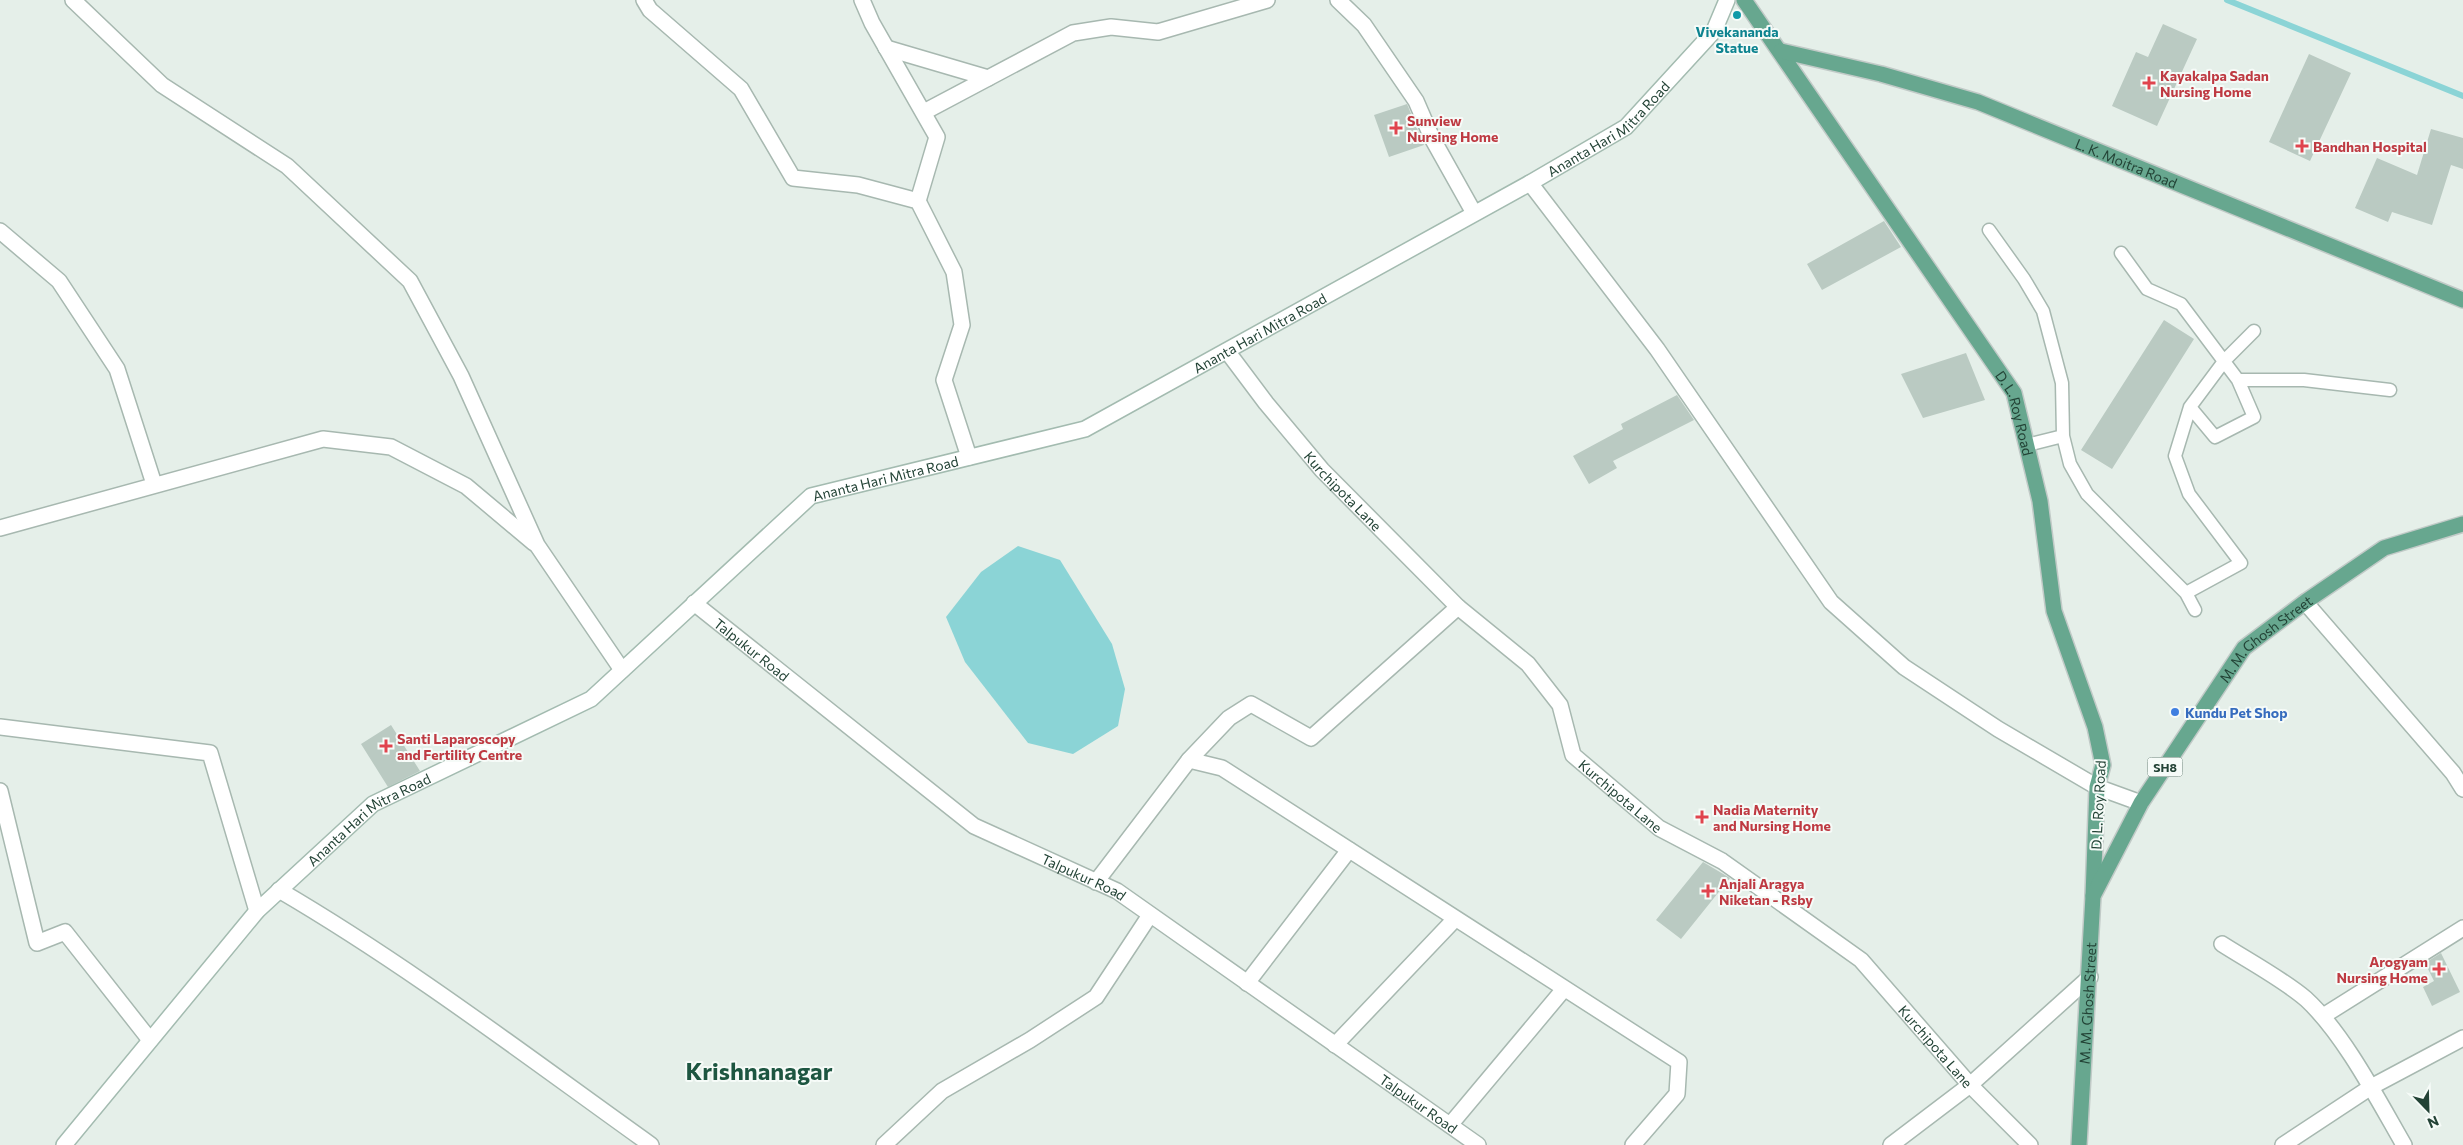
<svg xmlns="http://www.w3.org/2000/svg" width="2463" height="1145" font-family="Commissioner,sans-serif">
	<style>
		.water { fill: #8bd4d6 }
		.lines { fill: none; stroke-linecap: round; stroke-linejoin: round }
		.stream { stroke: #8bd4d6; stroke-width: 6 }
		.building { fill: #bacac2 }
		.service-casing { stroke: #a7b8b0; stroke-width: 15 }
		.minor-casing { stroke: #a7b8b0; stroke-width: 18 }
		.secondary-casing { stroke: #a3bbb0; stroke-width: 18 }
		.primary-casing { stroke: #c1cac7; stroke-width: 18 }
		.service { stroke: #fff; stroke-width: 12 }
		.minor { stroke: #fff; stroke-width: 15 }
		.secondary { stroke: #fff; stroke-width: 15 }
		.primary { stroke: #67a78f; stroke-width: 15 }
		.culture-dot { fill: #0f9aa8; stroke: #f6fbf8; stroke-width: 2 }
		.health-dot { fill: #e0444e; stroke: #f6fbf8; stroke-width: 2 }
		.shop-dot { fill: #3f7fe0; stroke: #f6fbf8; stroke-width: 2 }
		.labels { text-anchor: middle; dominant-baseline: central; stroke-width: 4; stroke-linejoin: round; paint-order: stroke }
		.shield { fill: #f6fbf8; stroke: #627a70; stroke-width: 1 }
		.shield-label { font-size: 12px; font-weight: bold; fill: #234336 }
		.culture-label { font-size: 14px; font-weight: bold; fill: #0d838f; stroke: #f6fbf8 }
		.health-label { font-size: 14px; font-weight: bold; fill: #be3a42; stroke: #f6fbf8; text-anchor: start }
		.street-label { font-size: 14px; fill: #234336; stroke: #f6fbf8 }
		.shop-label { font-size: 14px; font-weight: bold; fill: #366cbe; stroke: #f6fbf8; text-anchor: start }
		.town-label { font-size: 24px; font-weight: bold; fill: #1d5641; stroke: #f6fbf8 }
	</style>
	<rect width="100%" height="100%" fill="#e5efe9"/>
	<!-- water -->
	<path class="water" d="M1018 546 1060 560 1112 644 1125 689 1118 726 1073 754 1028 743 965 662 946 617 981 572Z"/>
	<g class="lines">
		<!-- stream -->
		<path class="stream" d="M2227 0 2463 96"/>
	</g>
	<!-- building -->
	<path class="building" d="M2163 24 2197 39 2157 126 2112 106 2136 52 2148 57Z
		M2309 54 2351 73 2310 161 2269 142Z
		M1407 104 1424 145 1389 157 1374 115Z
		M2431 129 2463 138V169L2451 165 2432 225 2392 212 2388 222 2355 208 2377 158 2417 175Z
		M1884 221 1901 247 1822 290 1807 264Z
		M2164 320 2194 339 2112 469 2081 450Z
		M1966 353 1985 400 1923 418 1901 374Z
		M1677 395 1694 420 1613 461 1617 468 1589 484 1573 456 1623 429 1621 424Z
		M391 725 420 771 388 787 361 744Z
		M1703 862 1730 878 1681 939 1656 920Z
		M2441 953 2460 992 2432 1006 2423 987 2434 981 2425 963Z"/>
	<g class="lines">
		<defs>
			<path id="service" d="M1989 230 2024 279 2043 311 2062 383 2063 436 2070 464 2087 494 2186 593 2195 610
				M2121 253 2147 289 2181 304 2238 380 2254 417 2215 437 2190 407
				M2238 380H2304L2390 390
				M2027 445 2063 436
				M2186 593 2241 563 2189 494 2175 456 2190 407 2225 360 2254 331"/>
			<g id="minor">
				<path d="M73 0 162 85 287 166 410 281 461 376 537 545 622 670"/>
				<path d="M644 0 650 10 741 89 793 178 858 185 918 201 954 272 962 325 944 380 969 457"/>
				<path d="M862 0 872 23 937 137 918 201"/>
				<path d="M1338 0 1364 25 1416 101 1432 138 1474 213"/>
				<path d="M886 48 988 78"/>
				<path d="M924 112 1073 33 1111 27 1158 32 1267 0"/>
				<path d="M1530 183 1657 349 1831 602 1904 667 1998 729 2097 787 2141 803"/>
				<path d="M0 231 59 281 117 369 154 484"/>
				<path id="s1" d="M1227 351 1266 403 1322 470 1458 607 1528 664 1560 705 1573 755 1659 828 1722 861 1861 960 1970 1085 2030 1145"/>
				<path d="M0 528 323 439 391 447 466 486 534 543"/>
				<path d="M2305 602 2453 773 2463 789"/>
				<path id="s2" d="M694 603 974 826 1117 891 1478 1145"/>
				<path d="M0 727 210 753 257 911"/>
				<path d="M1189 760 1229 718 1251 704 1311 738 1458 607"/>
				<path d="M0 791 37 943 65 932 150 1040"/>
				<path d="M1096 882 1189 760 1222 768 1679 1062 1677 1094 1633 1145"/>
				<path d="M279 890C409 966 529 1058 651 1145"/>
				<path d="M2222 944C2247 960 2284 980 2306 999 2344 1034 2378 1100 2404 1145"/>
				<path d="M1247 983 1349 850"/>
				<path d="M2323 1016 2463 928"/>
				<path d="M1335 1045 1455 919"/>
				<path d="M1450 1125 1564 989"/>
				<path d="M884 1145 942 1091 1030 1040 1096 997 1150 915"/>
				<path d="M1891 1145 1970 1085 2090 977"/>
				<path d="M2283 1145 2371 1087 2463 1038"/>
			</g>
			<g id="secondary">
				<path id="s3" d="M64 1145 257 911 373 804 591 699 811 496 1085 429 1530 183 1626 127 1714 31 1727 0"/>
			</g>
			<g id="primary">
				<path id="s4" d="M1744 0 2014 393 2040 501 2054 611 2095 727 2103 765 2097 787 2093 896"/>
				<path id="s5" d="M1781 51 1881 74 1978 102 2463 300"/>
				<path id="s6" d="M2079 1145 2093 896 2141 803 2244 648 2305 602 2384 548 2463 524"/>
			</g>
		</defs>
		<!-- service casing -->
		<use href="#service" class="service-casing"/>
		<!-- minor casing -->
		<use href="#minor" class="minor-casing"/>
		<!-- secondary casing -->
		<use href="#secondary" class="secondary-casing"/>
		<!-- primary casing -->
		<use href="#primary" class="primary-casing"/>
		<!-- service -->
		<use href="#service" class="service"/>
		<!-- minor -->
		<use href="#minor" class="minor"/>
		<!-- secondary -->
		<use href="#secondary" class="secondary"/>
		<!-- primary -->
		<use href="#primary" class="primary"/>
	</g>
	<!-- markers -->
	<circle class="culture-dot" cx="1737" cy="15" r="5"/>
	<g class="health-dot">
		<path d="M2146.5 75.5h5v5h5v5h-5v5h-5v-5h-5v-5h5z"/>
		<path d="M1393.5 120.5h5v5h5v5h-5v5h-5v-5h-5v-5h5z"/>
		<path d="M2299.5 138.5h5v5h5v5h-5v5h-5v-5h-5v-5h5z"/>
		<path d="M383.5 738.5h5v5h5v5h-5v5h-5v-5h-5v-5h5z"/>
		<path d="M1699.5 809.5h5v5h5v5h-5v5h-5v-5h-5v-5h5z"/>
		<path d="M1705.5 883.5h5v5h5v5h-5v5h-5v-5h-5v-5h5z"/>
		<path d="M2436.5 961.5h5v5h5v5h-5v5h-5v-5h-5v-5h5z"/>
	</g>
	<circle class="shop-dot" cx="2175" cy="712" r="5"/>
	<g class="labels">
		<!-- shield labels -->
		<rect class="shield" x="2147.5" y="757.5" width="35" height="19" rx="4"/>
		<g class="shield-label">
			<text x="2165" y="767">SH8</text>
		</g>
		<!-- culture labels -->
		<g class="culture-label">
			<text x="1737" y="31">Vivekananda<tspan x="1737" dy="16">Statue</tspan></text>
		</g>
		<!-- health labels -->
		<g class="health-label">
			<text x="2160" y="75">Kayakalpa Sadan<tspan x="2160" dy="16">Nursing Home</tspan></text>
			<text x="1407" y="120">Sunview<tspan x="1407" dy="16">Nursing Home</tspan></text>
			<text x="2313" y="146">Bandhan Hospital</text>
			<text x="397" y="738">Santi Laparoscopy<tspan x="397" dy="16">and Fertility Centre</tspan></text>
			<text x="1713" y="809">Nadia Maternity<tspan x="1713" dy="16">and Nursing Home</tspan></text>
			<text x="1719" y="883">Anjali Aragya<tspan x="1719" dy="16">Niketan - Rsby</tspan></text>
			<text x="2428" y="961" text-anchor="end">Arogyam<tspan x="2428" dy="16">Nursing Home</tspan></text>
		</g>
		<!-- street labels -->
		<g class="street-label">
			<text stroke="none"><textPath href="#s3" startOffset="1889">Ananta Hari Mitra Road</textPath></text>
			<text stroke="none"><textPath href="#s5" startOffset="364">L. K. Moitra Road</textPath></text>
			<text stroke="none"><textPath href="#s3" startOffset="1484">Ananta Hari Mitra Road</textPath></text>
			<text stroke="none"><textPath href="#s4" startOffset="496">D. L. Roy Road</textPath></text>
			<text stroke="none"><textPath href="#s3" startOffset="1079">Ananta Hari Mitra Road</textPath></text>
			<text stroke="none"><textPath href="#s1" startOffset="182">Kurchipota Lane</textPath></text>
			<text stroke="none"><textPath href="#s6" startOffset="562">M. M. Ghosh Street</textPath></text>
			<text stroke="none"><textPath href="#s2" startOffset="74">Talpukur Road</textPath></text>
			<text stroke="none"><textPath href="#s1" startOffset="602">Kurchipota Lane</textPath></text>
			<text transform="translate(2098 805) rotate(-87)">D. L. Roy Road</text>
			<text stroke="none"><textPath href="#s3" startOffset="449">Ananta Hari Mitra Road</textPath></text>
			<text stroke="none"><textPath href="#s2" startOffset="479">Talpukur Road</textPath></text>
			<text stroke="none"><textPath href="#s6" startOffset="142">M. M. Ghosh Street</textPath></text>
			<text stroke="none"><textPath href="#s1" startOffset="1008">Kurchipota Lane</textPath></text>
			<text stroke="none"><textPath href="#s2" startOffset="884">Talpukur Road</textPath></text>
		</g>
		<!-- shop labels -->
		<g class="shop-label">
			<text x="2185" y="712">Kundu Pet Shop</text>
		</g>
		<!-- town labels -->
		<g class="town-label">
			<text x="759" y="1070">Krishnanagar</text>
		</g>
	</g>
	<!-- north arrow -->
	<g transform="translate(2428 1110) rotate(157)" stroke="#f6fbf8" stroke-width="4" paint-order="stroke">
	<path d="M0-4L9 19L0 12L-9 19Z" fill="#234336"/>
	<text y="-8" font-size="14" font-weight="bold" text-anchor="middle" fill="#234336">N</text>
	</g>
</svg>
